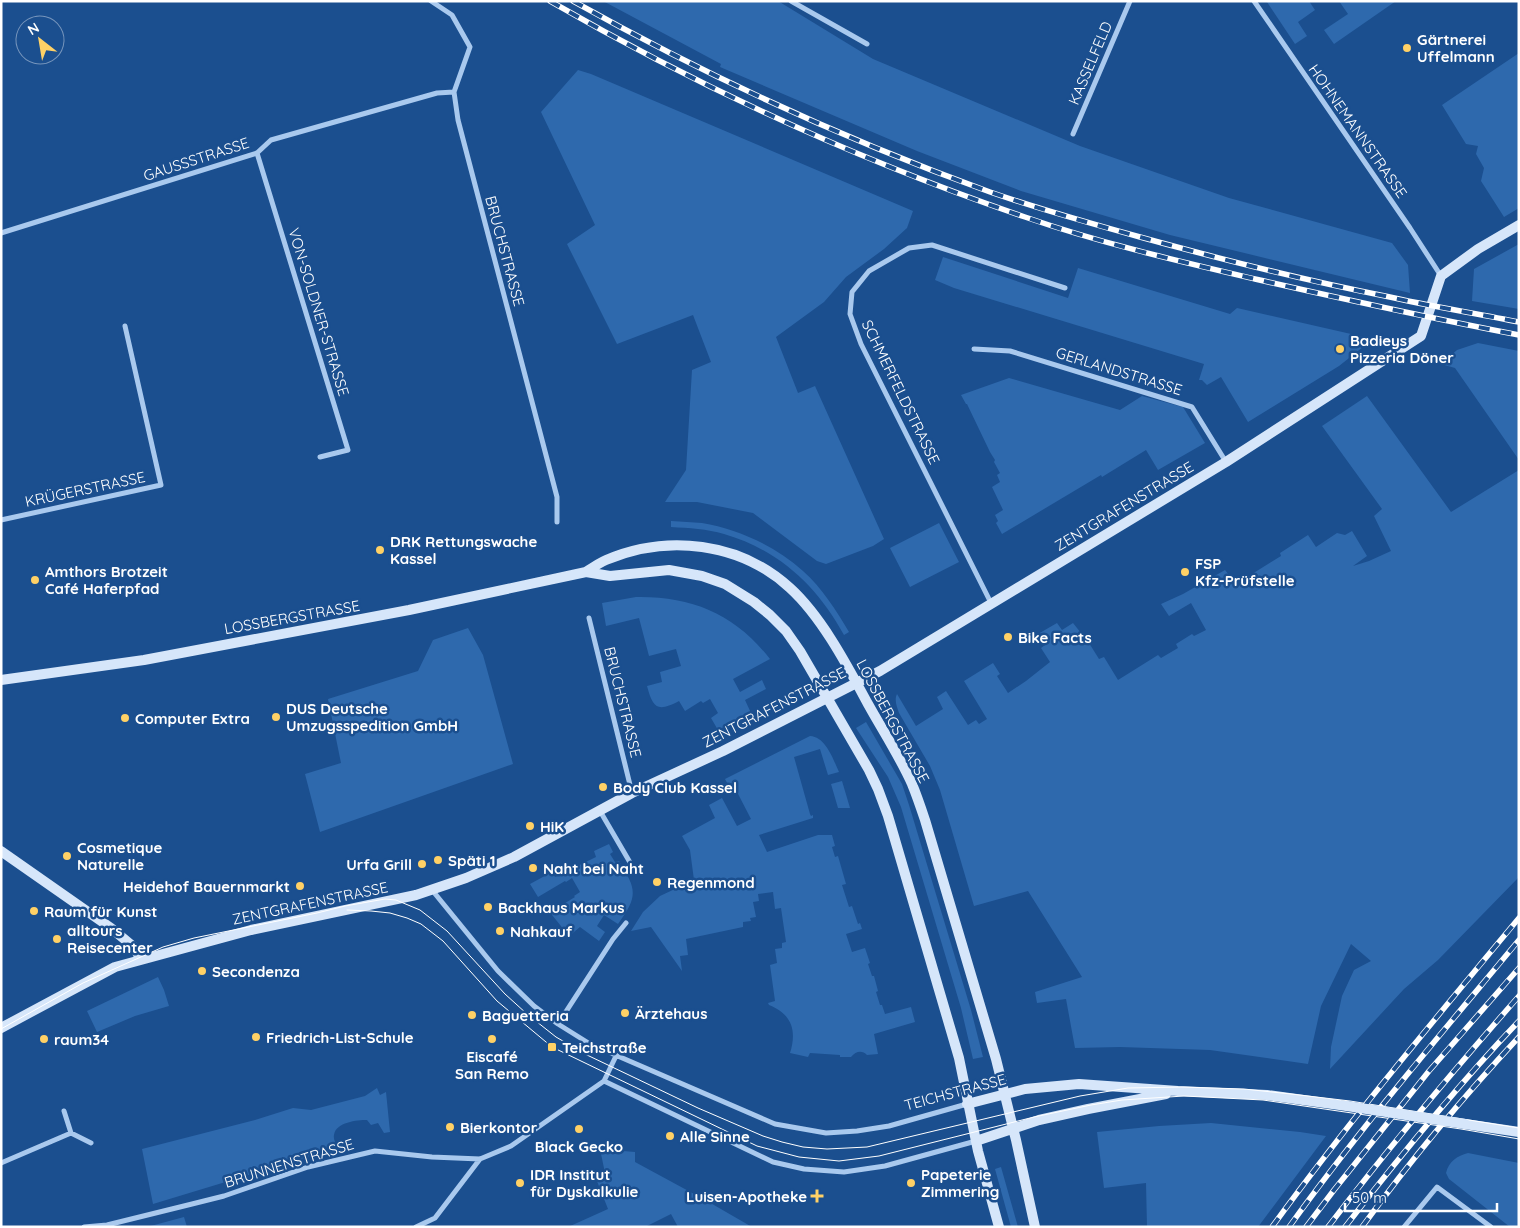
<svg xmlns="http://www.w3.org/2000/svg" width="1520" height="1228" font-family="Quicksand,sans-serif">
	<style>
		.green { fill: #2e69ad }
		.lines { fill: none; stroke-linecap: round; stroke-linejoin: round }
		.street { stroke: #a9c9ee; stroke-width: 5 }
		.secondary { stroke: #d6e6fa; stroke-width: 10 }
		.tram { stroke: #fff; stroke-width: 1 }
		.rail-casing { stroke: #fff; stroke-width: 5.5 }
		.rail { stroke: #1b4f8f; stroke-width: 4; stroke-dasharray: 11; stroke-linecap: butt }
		.secondary-bridge { stroke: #d6e6fa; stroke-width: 10 }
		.poi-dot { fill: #ffd166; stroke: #1b4f8f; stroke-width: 2 }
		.labels { text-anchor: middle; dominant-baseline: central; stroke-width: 5; stroke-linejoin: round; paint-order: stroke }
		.poi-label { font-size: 15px; font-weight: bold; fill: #fff; stroke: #1b4f8f; text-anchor: start }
		.street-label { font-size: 15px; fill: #fff; stroke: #1b4f8f }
	</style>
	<rect width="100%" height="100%" fill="#1b4f8f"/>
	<!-- green -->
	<path class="green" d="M603 1H778L873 59 1080 146 1229 198 1392 243 1408 265 1410 293 1170 235 1021 191 917 151 720 67 721 64Z
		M1268 1H1309L1315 10 1298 22 1307 36 1295 44 1267 2Z
		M1339 1H1396L1334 44 1324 30 1348 14Z
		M1519 53V208L1504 217 1481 181 1484 168 1476 154 1478 146 1466 144 1442 105Z
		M578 70 591 74 913 211 907 228 884 249 846 277 824 302 776 337 798 393 815 386 884 539 873 546 826 564 817 561 753 513 697 502H665L686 470 692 370 711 362 693 315 617 344 567 244 595 225 541 112Z
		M1519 244V309L1472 301 1474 269Z
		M943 257 1068 298 1078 268 1230 314 1237 308 1373 339 1339 366 1248 422 1221 377 1207 385 1202 380H1199L1204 364 954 288 935 280Z
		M1478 343 1519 351V460L1455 368 1441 364 1457 350Z
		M1009 378 1120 410 1142 396 1183 407 1205 443 1158 470 1146 450 1102 477 1101 475 1002 534 996 523 998 521 995 515 1003 510 992 487 1000 482 997 475 1000 473 994 462 995 460 990 452 967 404H966L961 395Z
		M1367 396 1451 512 1519 470V877L1438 960 1404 989 1330 1069 1331 1047 1342 996 1354 970 1371 961 1351 944 1321 1006 1308 1064 1210 1050 1120 1047 1075 1048 1066 999 1037 1003 1035 992 1082 977 1028 891 974 906 940 790 930 766 899 713C897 707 894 700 897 694L916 726 943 709 937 697 946 691 968 725 976 720 979 724 987 719 964 681 993 663 1000 674 997 676 1008 693 1026 681 1050 662 1041 648 1045 645 1038 634 1057 623 1062 630 1073 623 1089 643 1099 659 1104 657 1118 680 1158 655 1161 658 1178 648 1176 644 1192 634 1194 636 1206 630 1191 603 1169 616 1161 604 1183 594 1225 570 1236 584 1281 556 1280 553 1308 535 1316 547 1337 533 1345 535 1352 531 1367 556 1353 566 1369 561 1391 551 1374 516 1382 509 1322 426Z
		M671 521C682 522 692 522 702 523 738 529 775 546 803 571 822 588 836 610 849 632L844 635C817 586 779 550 724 534 707 529 689 528 671 527Z
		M939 523 959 562 910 587 890 548Z
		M636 597C692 596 735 614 770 659L733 679 740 692 762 680 766 689 745 700 751 713 718 730 711 718 718 713 710 699 703 703 701 701 685 711 679 701C658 712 653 709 647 686L662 682 660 672 681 666 676 649 649 656 639 618 606 626 602 603Z
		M468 628 483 655 513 764 320 832 305 774 341 763 328 699 418 671 433 640Z
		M866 722 902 784 909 805 971 1010 983 1057 973 1059 961 1008 901 807 888 777 856 728Z
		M810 736C826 737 833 759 839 772L828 775 820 749 794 757 810 814 811 816 813 815V818L759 835 767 852 818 835H832L835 846 832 847 835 857 838 856 846 884 842 885 849 907 852 906 858 924 860 923 862 929 846 934 852 952 865 948 870 963 868 964 872 976H874L878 991 876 992 880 1005H882L885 1014 911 1007 915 1022 874 1034 878 1054 867 1055C862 1050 856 1051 851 1057H840V1055L810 1053 808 1057 790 1053C797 1031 792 1014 769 1005L768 1003 775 1001 770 965 777 963 775 949 782 948V943L786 942 781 908 775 909 773 892 758 894 759 901 753 902 756 917 750 918 751 921 743 922V927L686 939 688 955 680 956 682 971 651 927 631 931 643 912 660 896 694 880 690 850 682 836 715 818 709 805 722 798 737 826 751 819 736 790 732 792 725 779Z
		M842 781 850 808H838L831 784Z
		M609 844 613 852 610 854 615 862 619 861C637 890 638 896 618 924L604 915 597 926 605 932 599 941 580 927 569 936 548 910 550 909 552 911 575 897 574 896 580 892 572 878 566 882 565 881 538 897 530 884 552 872 555 877 596 857 594 851Z
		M158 977 164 990 169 1006 135 1016 97 1032 87 1011Z
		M377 1088 380 1095 386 1092 390 1132 384 1133 378 1123 371 1125 367 1120C357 1120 336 1122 334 1135 333 1139 336 1144 337 1148L153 1204 142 1149 255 1120 293 1108 311 1110 365 1096Z
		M1211 1123 1300 1132 1326 1136 1258 1227H1147L1146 1183 1104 1188 1097 1132 1159 1126Z
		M600 1149 635 1152V1162L707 1201 752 1227H678L671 1214 645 1227H568L608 1209 595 1176 605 1173Z
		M1468 1153 1519 1163V1227H1510L1449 1179 1446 1173C1449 1161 1457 1156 1468 1153Z
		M1001 1167 1018 1227H1011L995 1169Z
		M184 1217 187 1227H147Z"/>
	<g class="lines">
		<!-- street -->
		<path class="street" d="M431 1 452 15 470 47 454 92 458 120 557 497V522
			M791 1 867 44
			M1254 1 1410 228 1441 276
			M1073 134 1130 1
			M257 153 348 450 320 457
			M1 233 257 153 271 140 437 93 454 92
			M974 349 1010 351 1192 407 1226 462
			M1 520 161 485 125 326
			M991 603 861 344 850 314 852 292 869 271 909 248 932 245 1065 288
			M589 618 632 793
			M600 811 635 871
			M432 890 498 971 534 1006 558 1024 590 1044 775 1124 826 1133 857 1131 889 1126 967 1104
			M558 1024 613 939 626 923
			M604 1081 773 1162 804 1169 844 1172 885 1166 976 1141
			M64 1111 71 1133 91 1143
			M1 1163 71 1133
			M84 1227 107 1225 192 1204 224 1196 308 1167 375 1151 432 1157 480 1159 511 1146 604 1081 616 1056
			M416 1227 435 1218 480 1159
			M1404 1227 1437 1187 1491 1227"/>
		<!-- secondary -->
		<path class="secondary" d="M586 572 610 576 669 570 702 576 725 584 754 602 770 615 786 631 800 651 869 770 878 789 888 816 959 1058 978 1151 999 1227
			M1 680 144 660 409 610 586 572C592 568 599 563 606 560 667 534 740 542 790 588 822 617 848 667 868 704 883 731 900 757 912 784 917 796 921 808 925 820L996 1059 1016 1140 1035 1227
			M1 851 111 928 135 948 140 959
			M1 1028 115 967 251 930 416 895 466 878 514 857 632 793 723 751 880 671 1226 462 1421 336 1441 276 1478 249 1519 225
			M967 1104 1025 1089 1079 1084 1178 1091 1267 1095 1347 1106
			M1465 1124 1519 1132
			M976 1141 1039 1120 1088 1109 1166 1094"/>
		<!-- tram -->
		<path class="tram" d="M347 910 371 911 390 913 407 918 421 924 443 941 497 1001 552 1047 757 1146 799 1157 839 1161 879 1156 1034 1117 1091 1105 1122 1100 1184 1096 1263 1100 1461 1129 1519 1139
			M1 1029 83 983 163 947 194 938 317 913 345 906 385 899 396 900 420 910 447 931 505 994 527 1014 556 1037 587 1055 698 1108 763 1136 782 1142 803 1147 827 1149 867 1147 1080 1096 1128 1088 1181 1087 1244 1089 1291 1094 1350 1101 1519 1128"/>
		<defs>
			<path id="rail" d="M550 1C701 88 860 161 1025 217 1100 243 1178 261 1255 279 1343 299 1430 318 1519 335
				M573 1C707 76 846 140 990 192 1039 209 1089 223 1140 237 1220 259 1303 280 1385 296 1429 306 1474 313 1519 322
				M1272 1227C1350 1120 1435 1019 1519 918
				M1289 1227C1361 1127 1441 1034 1519 940
				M1306 1227 1334 1190 1429 1071 1519 968
				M1328 1227C1389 1147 1453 1071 1519 996
				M1345 1227C1400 1156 1457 1086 1519 1021
				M1362 1227C1410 1161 1463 1097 1519 1037"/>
		</defs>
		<!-- rail casing -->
		<use href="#rail" class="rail-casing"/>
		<!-- rail -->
		<use href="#rail" class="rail"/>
		<!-- secondary-bridge -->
		<path class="secondary-bridge" d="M1347 1106 1465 1124"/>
	</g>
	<!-- markers -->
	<g class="poi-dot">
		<circle cx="1407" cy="48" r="5"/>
		<circle cx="1340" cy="349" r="5"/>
		<circle cx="380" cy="550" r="5"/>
		<circle cx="1185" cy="572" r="5"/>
		<circle cx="35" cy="580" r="5"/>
		<circle cx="1008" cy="637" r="5"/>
		<circle cx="276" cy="717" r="5"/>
		<circle cx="125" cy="718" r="5"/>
		<circle cx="603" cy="787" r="5"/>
		<circle cx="530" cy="826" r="5"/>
		<circle cx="67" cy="856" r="5"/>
		<circle cx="438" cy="860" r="5"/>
		<circle cx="422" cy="864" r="5"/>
		<circle cx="533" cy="868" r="5"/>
		<circle cx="657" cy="882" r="5"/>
		<circle cx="300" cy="886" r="5"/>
		<circle cx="488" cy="907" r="5"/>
		<circle cx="34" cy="911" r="5"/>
		<circle cx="500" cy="931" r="5"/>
		<circle cx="57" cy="939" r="5"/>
		<circle cx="202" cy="971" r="5"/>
		<circle cx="625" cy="1013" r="5"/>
		<circle cx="472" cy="1015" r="5"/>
		<circle cx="256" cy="1037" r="5"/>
		<circle cx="44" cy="1039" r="5"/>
		<circle cx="492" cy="1039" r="5"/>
		<rect x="547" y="1042" width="10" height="10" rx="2.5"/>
		<circle cx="450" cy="1127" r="5"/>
		<circle cx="579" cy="1129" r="5"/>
		<circle cx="670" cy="1136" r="5"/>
		<circle cx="520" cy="1183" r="5"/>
		<circle cx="911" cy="1183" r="5"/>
		<path d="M814.5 1188.5h5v5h5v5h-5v5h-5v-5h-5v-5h5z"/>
	</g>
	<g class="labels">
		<!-- poi labels -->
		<g class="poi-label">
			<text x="1417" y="39">Gärtnerei<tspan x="1417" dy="17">Uffelmann</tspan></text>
			<text x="1350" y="340">Badieys<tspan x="1350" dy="17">Pizzeria Döner</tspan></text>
			<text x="390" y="541">DRK Rettungswache<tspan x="390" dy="17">Kassel</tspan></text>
			<text x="1195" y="563">FSP<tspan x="1195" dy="17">Kfz-Prüfstelle</tspan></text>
			<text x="45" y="571">Amthors Brotzeit<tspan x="45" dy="17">Café Haferpfad</tspan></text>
			<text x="1018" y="637">Bike Facts</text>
			<text x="286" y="708">DUS Deutsche<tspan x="286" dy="17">Umzugsspedition GmbH</tspan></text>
			<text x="135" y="718">Computer Extra</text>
			<text x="613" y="787">Body Club Kassel</text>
			<text x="540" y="826">HiK</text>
			<text x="77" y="847">Cosmetique<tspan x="77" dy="17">Naturelle</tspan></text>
			<text x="448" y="860">Späti 1</text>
			<text x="412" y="864" text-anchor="end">Urfa Grill</text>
			<text x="543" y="868">Naht bei Naht</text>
			<text x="667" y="882">Regenmond</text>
			<text x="290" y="886" text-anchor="end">Heidehof Bauernmarkt</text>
			<text x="498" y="907">Backhaus Markus</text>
			<text x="44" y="911">Raum für Kunst</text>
			<text x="67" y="930">alltours<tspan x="67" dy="17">Reisecenter</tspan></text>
			<text x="510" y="931">Nahkauf</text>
			<text x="212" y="971">Secondenza</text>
			<text x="635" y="1013">Ärztehaus</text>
			<text x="482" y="1015">Baguetteria</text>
			<text x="266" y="1037">Friedrich-List-Schule</text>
			<text x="54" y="1039">raum34</text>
			<text x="562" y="1047">Teichstraße</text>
			<text x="492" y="1056" text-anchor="middle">Eiscafé<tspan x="492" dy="17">San Remo</tspan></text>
			<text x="460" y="1127">Bierkontor</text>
			<text x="680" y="1136">Alle Sinne</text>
			<text x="579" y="1146" text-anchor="middle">Black Gecko</text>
			<text x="530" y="1174">IDR Institut<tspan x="530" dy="17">für Dyskalkulie</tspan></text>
			<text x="921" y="1174">Papeterie<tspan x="921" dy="17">Zimmering</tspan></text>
			<text x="807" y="1196" text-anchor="end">Luisen-Apotheke</text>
		</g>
		<!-- street labels -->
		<g class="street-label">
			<text transform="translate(1090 63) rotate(-67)">KASSELFELD</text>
			<text transform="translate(1358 131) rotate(55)">HOHNEMANNSTRASSE</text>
			<text transform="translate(196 159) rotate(-18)">GAUSSSTRASSE</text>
			<text transform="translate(505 251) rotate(75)">BRUCHSTRASSE</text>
			<text transform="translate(319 312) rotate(73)">VON-SOLDNER-STRASSE</text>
			<text transform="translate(1119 371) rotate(17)">GERLANDSTRASSE</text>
			<text transform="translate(901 392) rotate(64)">SCHMERFELDSTRASSE</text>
			<text transform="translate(85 489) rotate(-12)">KRÜGERSTRASSE</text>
			<text transform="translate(1124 506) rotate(-31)">ZENTGRAFENSTRASSE</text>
			<text transform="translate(292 617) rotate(-10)">LOSSBERGSTRASSE</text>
			<text transform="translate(623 702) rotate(76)">BRUCHSTRASSE</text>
			<text transform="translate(774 707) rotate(-27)">ZENTGRAFENSTRASSE</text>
			<text transform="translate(893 721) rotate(62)">LOSSBERGSTRASSE</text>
			<text transform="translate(310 903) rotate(-12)">ZENTGRAFENSTRASSE</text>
			<text transform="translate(955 1092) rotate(-15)">TEICHSTRASSE</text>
			<text transform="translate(289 1163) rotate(-17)">BRUNNENSTRASSE</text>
		</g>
	</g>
	<!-- border -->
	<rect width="1520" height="1228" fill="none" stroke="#ffffff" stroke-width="5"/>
	<!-- north arrow -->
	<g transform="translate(40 40) rotate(329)"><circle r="24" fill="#1b4f8f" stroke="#7695bc"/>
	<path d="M0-4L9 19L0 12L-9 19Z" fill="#ffd166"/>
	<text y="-8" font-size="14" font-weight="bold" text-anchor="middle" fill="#ffffff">N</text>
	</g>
	<!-- scale -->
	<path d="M1345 1203v8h152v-8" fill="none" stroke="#ffffff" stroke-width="2.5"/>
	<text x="1352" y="1203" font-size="15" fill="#ffffff" stroke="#1b4f8f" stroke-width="4" paint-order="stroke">50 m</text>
</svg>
